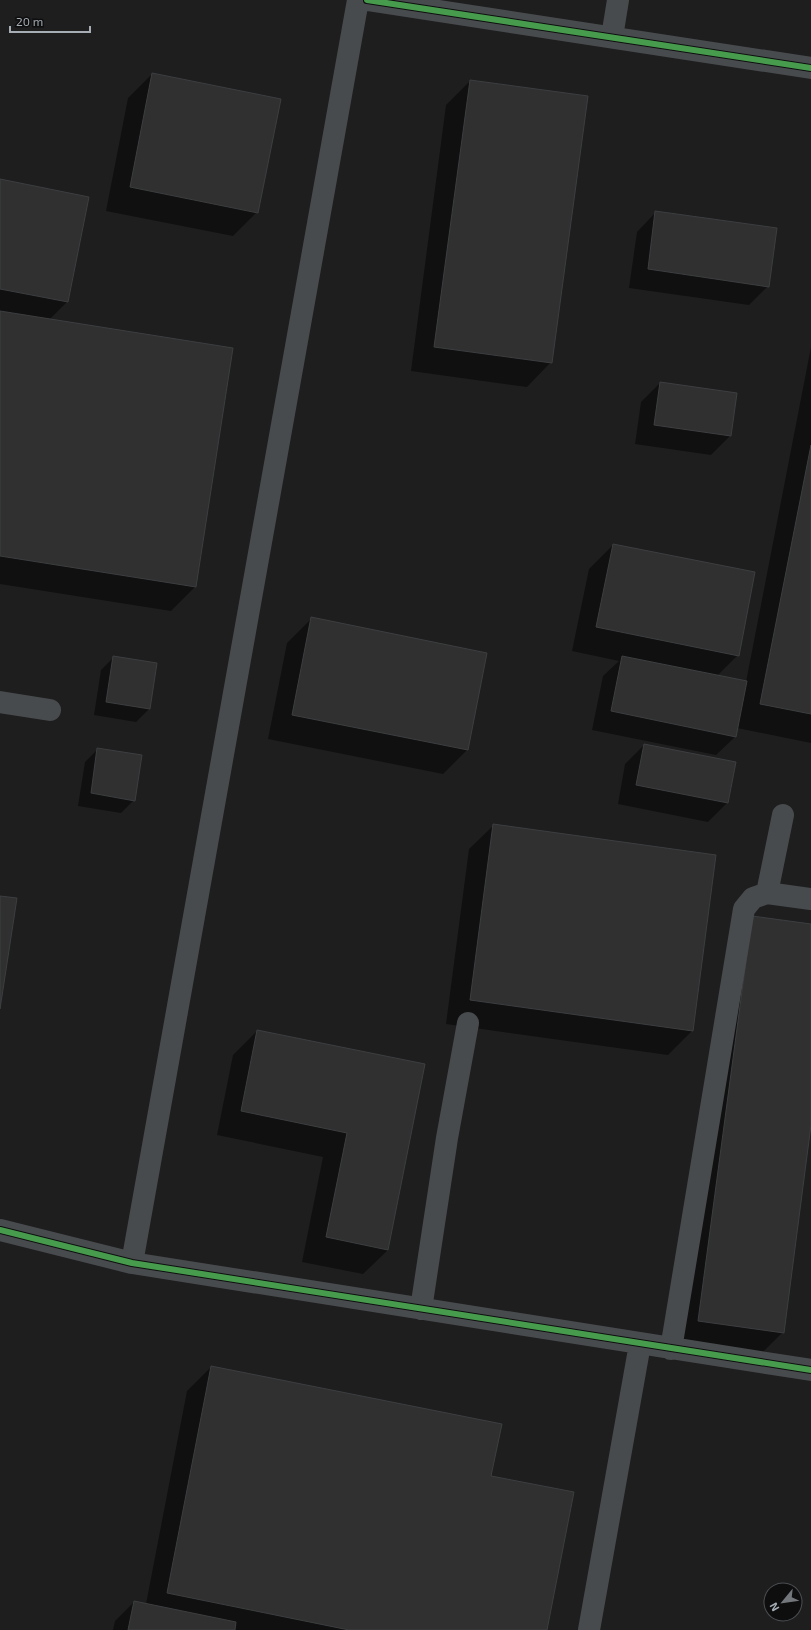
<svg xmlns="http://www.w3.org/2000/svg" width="811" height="1630" font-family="'Exo 2',sans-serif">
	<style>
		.built { fill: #1e1e1f; fill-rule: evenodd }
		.shadow { fill: #0007 }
		.building { fill: #303031; stroke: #3c3e40 }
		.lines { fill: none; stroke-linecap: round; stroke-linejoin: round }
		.minor { stroke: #484b4d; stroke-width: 22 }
		.cycleway-casing { stroke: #0e0e0f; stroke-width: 8 }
		.cycleway { stroke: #469c4c; stroke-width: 6 }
	</style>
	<rect width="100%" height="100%" fill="#141414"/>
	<!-- built -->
	<path class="built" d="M0 0H811V1630H0ZM771 1590H795V1614H771Z"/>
	<!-- shadow -->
	<path class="shadow" d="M152 74 257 212 233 236 106 211 128 98Z
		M470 81 551 362 527 387 411 371 446 105Z
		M0 180 87 198 67 302 49 320 232 349 195 587 171 611 0 584Z
		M656 212 768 286 749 305 629 288 637 232Z
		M811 347V743L737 728 736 736 716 755 592 730 603 676 619 661 572 651 589 569 613 545 738 655 717 676 746 682Z
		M660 383 730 436 711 455 635 444 641 402Z
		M312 618 467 750 443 774 268 739 287 643Z
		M114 657 149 709 136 722 94 715 101 670Z
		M644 745 734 763 727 803 708 822 618 804 625 764Z
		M98 749 134 800 121 813 78 806 85 762Z
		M494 825 692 1031 668 1055 446 1024 469 849Z
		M752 917 811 925V1118L783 1332 758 1357 674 1345Z
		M257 1031 424 1065 388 1250 363 1274 302 1262 323 1157 217 1135 233 1055Z
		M211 1367 490 1476 546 1630H113L115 1621 134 1602 146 1604 187 1391Z"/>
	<!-- building -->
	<path class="building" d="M152 73 281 99 258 213 130 187Z
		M470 80 588 96 552 363 434 347Z
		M0 179 89 197 68 302 0 289Z
		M655 211 777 228 769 287 648 269Z
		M0 311 233 348 196 587 0 556Z
		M660 382 737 393 731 436 654 425Z
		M811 445V714L760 704Z
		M613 544 755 572 739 656 596 627Z
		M311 617 487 653 468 750 292 715Z
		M113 656 157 663 150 709 106 702Z
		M622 656 747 681 736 737 611 711Z
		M644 744 736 762 728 803 636 785Z
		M97 748 142 755 135 801 91 793Z
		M493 824 716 855 693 1031 470 1000Z
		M0 896 17 898 0 1009Z
		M752 916 811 924V1125L784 1333 698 1321Z
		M257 1030 425 1064 388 1250 326 1237 347 1133 241 1111Z
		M211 1366 502 1424 491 1476 574 1492 547 1630H349L167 1593Z
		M134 1601 236 1622 235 1630H128Z"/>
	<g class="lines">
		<!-- minor -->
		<path class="minor" d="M367 0 811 68
			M612 37 618 0
			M0 702 50 710
			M767 893 783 815
			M0 1230 132 1263 811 1370
			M132 1263 358 0
			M421 1309 447 1138 468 1023
			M671 1349 744 909 753 898 767 893 811 899
			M589 1630 640 1344"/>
		<defs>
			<path id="cycleway" d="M367 0 811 68
				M0 1230 132 1263 811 1370"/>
		</defs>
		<!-- cycleway casing -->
		<use href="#cycleway" class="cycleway-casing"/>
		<!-- cycleway -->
		<use href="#cycleway" class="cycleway"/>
	</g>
	<!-- north arrow -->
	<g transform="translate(783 1602) rotate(241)"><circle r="19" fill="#0e0e0f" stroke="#4b4e51"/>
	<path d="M0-3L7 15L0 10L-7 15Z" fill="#73777c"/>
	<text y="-6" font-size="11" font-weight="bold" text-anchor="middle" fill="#a6adb4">N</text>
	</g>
	<!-- scale -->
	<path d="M10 26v6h80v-6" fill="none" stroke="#a6adb4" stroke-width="2"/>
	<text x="16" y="26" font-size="12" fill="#a6adb4" stroke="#0e0e0f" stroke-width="3" paint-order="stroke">20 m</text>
</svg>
